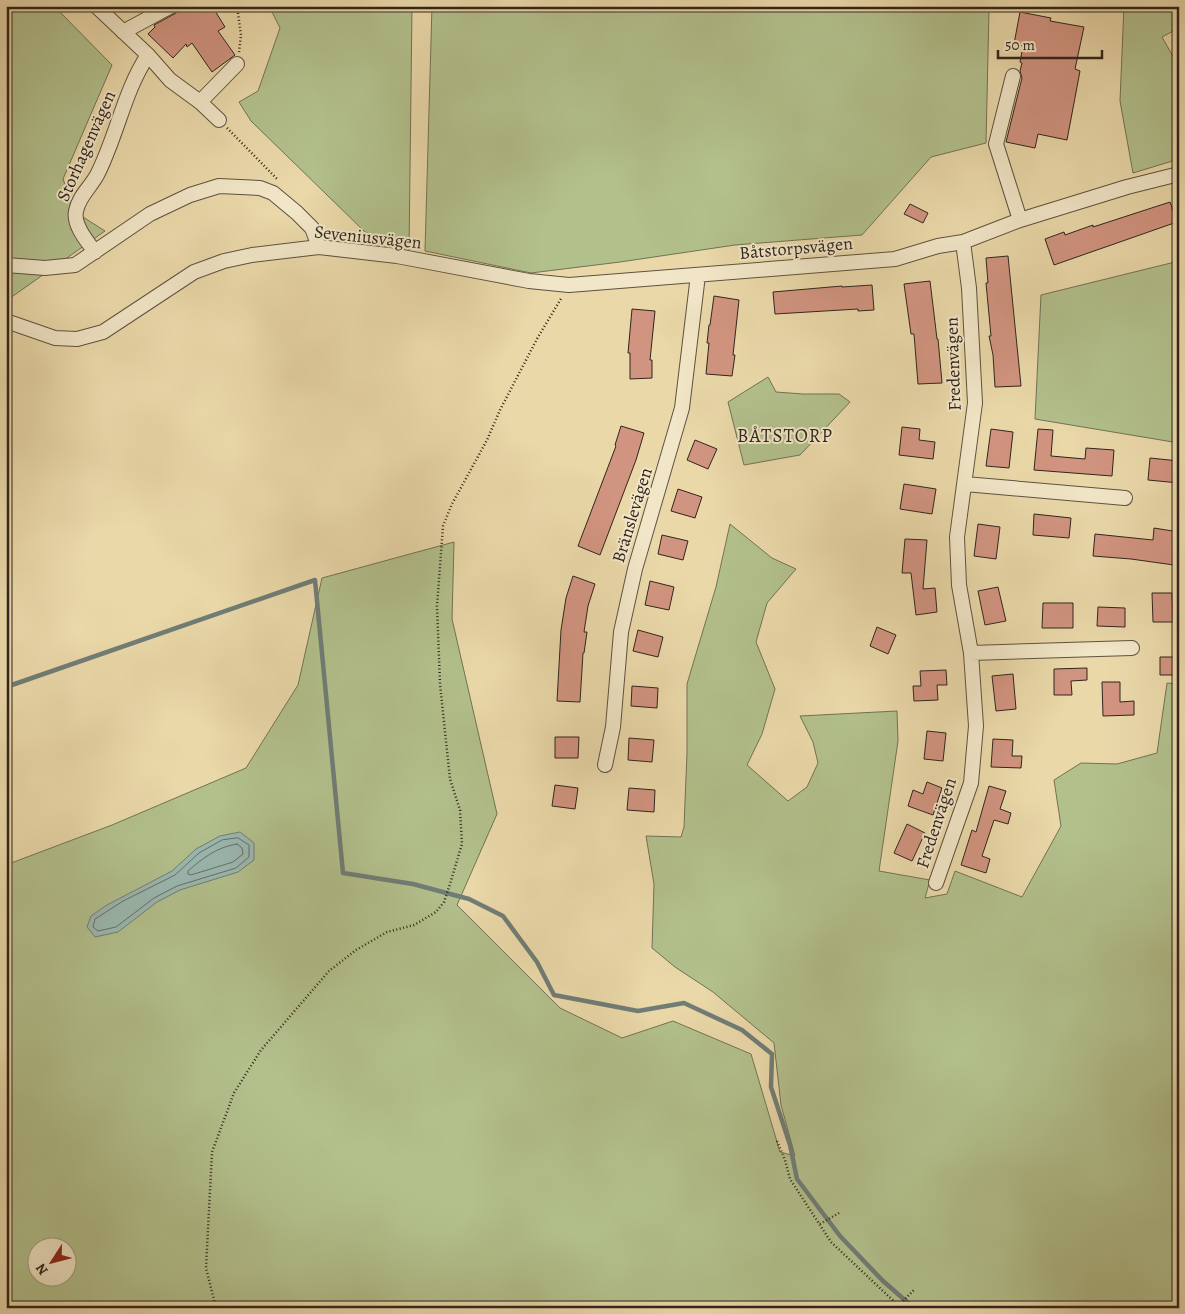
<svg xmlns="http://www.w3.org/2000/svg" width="1185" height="1314" font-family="Alegreya,serif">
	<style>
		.green { fill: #b2c08c; stroke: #727254; fill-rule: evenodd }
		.water { fill: #9ab8b1; stroke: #707d76 }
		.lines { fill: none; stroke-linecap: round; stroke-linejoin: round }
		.shore { stroke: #666e67; stroke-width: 1 }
		.stream { stroke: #707d76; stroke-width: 4.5 }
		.building { fill: #d19480; stroke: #31251d }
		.street-casing { stroke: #5f5240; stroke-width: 16 }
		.path { stroke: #31251d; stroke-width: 2.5; stroke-dasharray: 1 2.5; stroke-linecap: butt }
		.street { stroke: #f1e6c7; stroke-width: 14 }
		.labels { text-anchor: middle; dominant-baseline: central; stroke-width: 4; stroke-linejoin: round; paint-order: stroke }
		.street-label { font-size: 18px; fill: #31251d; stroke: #f1e6c7 }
		.neighbourhood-label { font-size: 19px; letter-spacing: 1px; fill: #31251d; stroke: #f1e6c7 }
	</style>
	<rect width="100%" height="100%" fill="#ead8a9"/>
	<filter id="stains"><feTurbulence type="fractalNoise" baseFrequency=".004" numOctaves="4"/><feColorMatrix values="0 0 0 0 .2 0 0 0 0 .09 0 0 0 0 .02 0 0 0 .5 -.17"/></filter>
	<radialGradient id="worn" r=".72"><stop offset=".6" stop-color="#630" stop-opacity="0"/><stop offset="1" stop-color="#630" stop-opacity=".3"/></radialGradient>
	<!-- green -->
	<path class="green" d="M6 6H54L112 65 63 179 75 212 105 231 6 301Z
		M269 6H412L409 252 365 232 251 121 239 102 258 91 280 28Z
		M432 6H997L989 10 986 143 931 157 862 235 735 245 620 262 531 273 425 251Z
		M1124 6H1179V28L1162 37 1179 67V159L1133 173 1120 101Z
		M1179 261V443L1035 419 1041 295Z
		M768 377 776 392 803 394H839L850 402 800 455 744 465 728 402Z
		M730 524 772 558 796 569 767 603 756 642 775 689 762 734 747 765 788 801 807 787 818 763 813 742 800 716 897 711 898 741 879 871 930 880 925 898 947 894 955 871 1022 897 1061 826 1054 780 1081 763 1117 764 1157 753 1167 683 1179 684V1308H6V865L112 825 246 768 298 685 322 578 454 542 452 619 497 814 457 905 560 1008 622 1038 673 1021 751 1054 780 1152 795 1156 781 1105 774 1043 713 992 675 967 652 948 654 884 646 836 681 837 684 827 687 753V684L716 587ZM38 1246H68V1276H38Z"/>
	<!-- water -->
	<path class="water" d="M240 832 254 843V860L238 872 180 890 157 902 118 932 95 937 87 927 91 916 107 905 172 871 196 849 220 836Z"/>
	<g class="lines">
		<!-- shore -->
		<path class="shore" d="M238 838 249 845V857L236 868 177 886 154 898 116 927 98 931 93 927 95 919 123 901 175 875 199 853 222 840Z
			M237 844 242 848 243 854 233 862 191 875 188 874V871C203 858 217 847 237 844Z"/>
		<!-- stream -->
		<path class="stream" d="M6 687 315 580 343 873 413 884 469 899 503 916 537 962 554 995 638 1011 684 1003 742 1030 772 1054 771 1087 790 1145 797 1179 840 1236 883 1281 914 1308"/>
	</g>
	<!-- building -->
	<path class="building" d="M180 6H212L225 27 218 31 235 55 212 72 192 43 187 47 186 44 173 58 148 34 155 27 154 25 176 13Z
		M1020 12 1051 18 1050 21 1084 27 1075 69 1080 71 1067 140 1038 134 1035 148 1006 142 1022 78 1020 71 1022 63 1020 62 1023 46 1014 44Z
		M1170 202 1177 222 1054 265 1045 239 1064 232 1065 235 1093 225V227Z
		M910 204 928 213 923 223 904 214Z
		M1008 256 1021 386 995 387 993 355 989 336H991L986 283H988L986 258Z
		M930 281 937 339H938L942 383 918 384 914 334H911L904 284Z
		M872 285 874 310 858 311V309L775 314 773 292 842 286V287Z
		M714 296 739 300 733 355H735L732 376 706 374 709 343H707L709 325H710Z
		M632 309 655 311 650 360H652V378L630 379V353H628Z
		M621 426 644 433 636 460 600 555 578 546 616 446 615 445Z
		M902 427 920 429 919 440 935 442 933 459 899 455Z
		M991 429 1013 432 1009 468 986 466Z
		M1038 429 1053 430 1051 456 1085 459 1086 448 1114 450 1112 476 1034 470Z
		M695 440 717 449 708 469 687 460Z
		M1150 458 1179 461V483L1148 480Z
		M904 484 936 489 932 514 900 509Z
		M678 489 702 497 695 518 671 511Z
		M1034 514 1071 518 1069 538 1033 535Z
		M978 524 1000 527 996 559 974 556Z
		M1154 528 1179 532 1174 565 1131 559 1093 556 1095 534 1153 540Z
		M662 535 688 541 683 560 658 554Z
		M905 539 927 540 923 589 935 588 937 612 916 615 911 573H902Z
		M573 576 595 584 588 606 584 632H587L584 653H583L580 702 557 701 561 630 566 598Z
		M650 581 674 587 669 610 645 605Z
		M998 587 1006 621 985 625 978 591Z
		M1152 593H1172L1173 622H1153Z
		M1043 603H1073V628H1042Z
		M1098 607 1125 608V627L1097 626Z
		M877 627 896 635 888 654 870 646Z
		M638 630 663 637 658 657 633 651Z
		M1160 657H1179V675H1160Z
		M1087 668V680L1071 681 1072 695H1054V669Z
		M946 670 947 685H937L938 700 914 701 913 686H921L920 671Z
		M1013 674 1016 709 996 711 992 676Z
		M1102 682H1120V702L1134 701V715L1103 716Z
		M632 686 658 688 657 708 631 706Z
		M927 731 946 733 943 761 924 759Z
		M555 737H579L578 758H555Z
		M629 738 654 740 652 762 628 760Z
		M993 739 1013 740 1012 756H1022L1021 768 991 767Z
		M927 782 942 788 933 815 908 806 913 790 923 794Z
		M555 785 578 788 575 809 552 806Z
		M989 786 1006 791 1000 809 1011 813 1008 824 994 820 982 856 990 859 986 873 961 865 972 830 976 832Z
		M629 788 655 790 654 812 627 810Z
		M907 824 925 833 912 861 894 853Z"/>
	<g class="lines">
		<defs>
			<path id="street" d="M96 6 148 55 170 80 200 102 219 120
				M123 32 171 6
				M1013 76 996 144 1020 220
				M200 102 237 64
				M95 252C87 241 73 225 76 211 79 196 90 188 97 175 117 136 124 91 148 55
				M6 265 45 268 75 265 150 214 190 195 219 186 260 188 273 193 297 213 312 228 319 247
				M6 321 55 338 77 339 103 332 194 272 224 261 252 255 319 247 397 256 529 281 569 285 895 259 938 246 963 242 1020 220 1127 187 1179 174
				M965 484 1125 498
				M971 653 1132 648
				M605 765 613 727 621 632 635 569 682 408 698 275
				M936 883 971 783 976 726 971 653 959 585 957 537 975 403 969 288 963 242"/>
		</defs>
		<!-- street casing -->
		<use href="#street" class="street-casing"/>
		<!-- path -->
		<path class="path" d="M237 6 241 35 239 52
			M227 128 278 180
			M777 1141 785 1160 790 1179 831 1242 901 1308
			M820 1224 839 1213
			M898 1306 915 1289
			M216 1308 206 1268 212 1152 234 1093 261 1050 329 971 356 950 387 932 414 925 436 912 444 902 450 884 462 844 460 810 450 779 440 684 437 606 443 526 452 504 487 440 500 410 538 337 562 297"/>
		<!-- street -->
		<use href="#street" class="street"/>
	</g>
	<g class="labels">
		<!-- street labels -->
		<g class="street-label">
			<text transform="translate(86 146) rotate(-66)">Storhagenvägen</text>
			<text transform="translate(368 237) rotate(6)">Seveniusvägen</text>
			<text transform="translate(796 248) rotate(-5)">Båtstorpsvägen</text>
			<text transform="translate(953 364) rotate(-92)">Fredenvägen</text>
			<text transform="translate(632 515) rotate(-73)">Bränslevägen</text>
			<text transform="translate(936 823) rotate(-72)">Fredenvägen</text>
		</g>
		<!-- neighbourhood labels -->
		<g class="neighbourhood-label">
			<text x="785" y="436">BÅTSTORP</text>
		</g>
	</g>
	<!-- margin -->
	<rect width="1185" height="1314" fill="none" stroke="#ead8a9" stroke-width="25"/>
	<rect x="8" y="8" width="1170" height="1299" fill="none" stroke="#31251d" stroke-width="2.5"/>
	<rect x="12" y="12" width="1160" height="1289" fill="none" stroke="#31251d"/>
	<!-- north arrow -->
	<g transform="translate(52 1262) rotate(234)"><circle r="24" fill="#f1e6c7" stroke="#a49983"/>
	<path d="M0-4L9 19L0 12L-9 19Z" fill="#8f2418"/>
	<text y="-8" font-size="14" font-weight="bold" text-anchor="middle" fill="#31251d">N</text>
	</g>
	<!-- scale -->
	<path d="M998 50v8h104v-8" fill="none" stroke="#31251d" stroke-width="2.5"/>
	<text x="1005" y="50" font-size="15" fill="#31251d" stroke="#f1e6c7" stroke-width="4" paint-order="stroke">50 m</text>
	<rect width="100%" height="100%" filter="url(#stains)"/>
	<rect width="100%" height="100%" fill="url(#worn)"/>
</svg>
